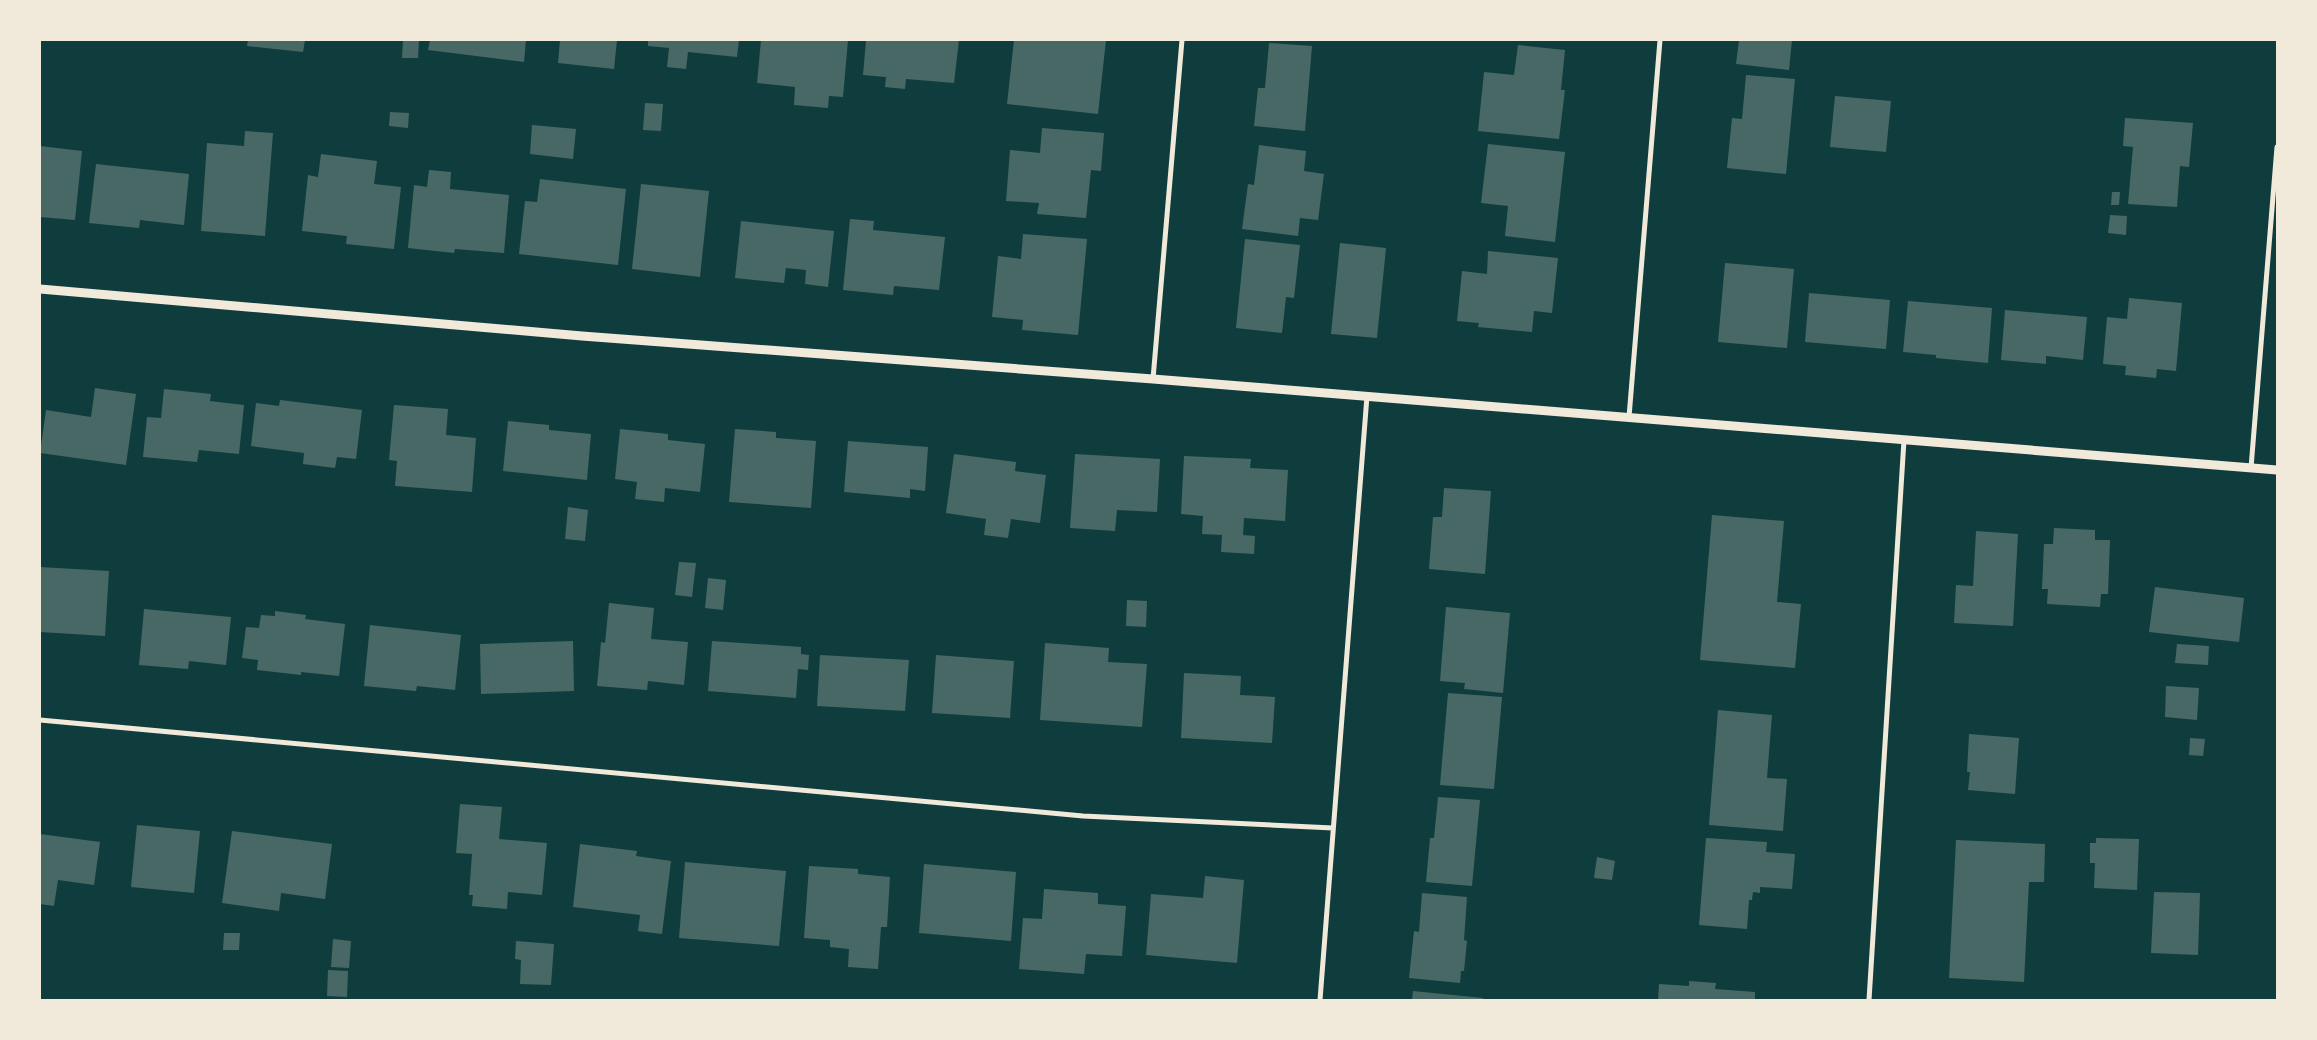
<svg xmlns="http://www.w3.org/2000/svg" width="2317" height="1040" font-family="'IBM Plex Sans',sans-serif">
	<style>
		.building { fill: #486865 }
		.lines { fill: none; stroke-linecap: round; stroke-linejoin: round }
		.minor { stroke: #f1e9da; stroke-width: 5 }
		.tertiary { stroke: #f1e9da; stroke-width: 9 }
	</style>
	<rect width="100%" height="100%" fill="#0f3d3e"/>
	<!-- building -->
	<path class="building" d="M248 40H305L303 52 247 46Z
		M403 40H419L418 58H402Z
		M430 40H526L524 62 428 50Z
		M560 40H617L614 69 558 63Z
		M648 40H739L737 57 688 52 686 69 667 67 669 48 648 46Z
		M761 40H848L843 97 829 96 828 108 794 105 795 87 757 83Z
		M866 40H959L954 83 906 79 905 89 885 87 886 77 863 75Z
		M1014 40H1106L1098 114 1007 104Z
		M1739 40H1792L1789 70 1736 64Z
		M1269 43 1312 46 1305 131 1254 126 1258 88H1265Z
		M1518 45 1565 50 1561 90H1565L1559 139 1478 131 1484 72 1514 75Z
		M1746 75 1795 79 1786 174 1727 168 1732 118 1742 119Z
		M1835 96 1891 101 1886 152 1830 147Z
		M645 103 663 104 661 131 643 130Z
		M390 112 409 113 408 128 389 126Z
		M2125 118 2193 123 2189 167 2180 166 2177 207 2128 204 2133 147 2123 146Z
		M532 125 576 129 573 159 530 154Z
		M1042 128 1104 133 1101 171 1091 170 1086 218 1037 214 1039 203 1006 201 1010 150 1040 153Z
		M245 131 273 133 265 236 201 231 207 143 244 146Z
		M1488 144 1565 152 1555 242 1505 236 1508 206 1481 203Z
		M1259 145 1306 151 1304 171 1324 174 1318 220 1300 218 1298 236 1242 229 1248 184 1254 185Z
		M40 146 82 151 75 220 40 217Z
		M321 154 377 161 374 184 401 187 394 249 346 244 347 236 302 231 308 175 318 177Z
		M96 164 189 174 184 225 140 220 139 228 89 223Z
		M429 170 451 172 450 189 509 195 504 253 455 249 454 253 408 248 414 185 427 187Z
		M540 179 626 189 618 265 519 254 525 201 537 202Z
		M641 184 709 191 700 277 632 269Z
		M2112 192H2120L2119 205H2111Z
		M2110 215 2127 216 2126 235 2108 233Z
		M850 219 874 221 873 230 945 237 939 290 894 286 893 295 843 290Z
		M741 221 834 231 828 287 805 284 806 270 786 268 784 283 735 278Z
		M1023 234 1087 239 1078 335 1022 330 1023 320 992 317 998 256 1021 259Z
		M1245 239 1300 245 1294 298 1286 297 1282 333 1236 328Z
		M1340 243 1386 248 1377 338 1331 334Z
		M1488 251 1558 258 1552 313 1534 311 1532 332 1478 327 1479 323 1457 321 1462 271 1487 274Z
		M1725 263 1794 269 1787 348 1718 342Z
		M1809 293 1890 300 1886 349 1805 342Z
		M2129 298 2182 303 2176 371 2157 369 2156 378 2125 375 2126 366 2103 364 2107 317 2127 319Z
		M1908 301 1992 308 1988 363 1936 358V355L1903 352Z
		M2005 310 2087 317 2083 360 2046 356V364L2001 360Z
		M95 388 136 394 126 465 40 453 46 410 91 417Z
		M164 389 211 394 210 401 244 405 239 454 199 450 197 462 143 457 147 417 161 418Z
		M280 400 362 410 356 459 337 457 335 468 303 464 304 453 251 446 256 403 279 406Z
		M394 405 448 409 446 435 476 438 472 492 395 486 397 461 389 460Z
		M508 421 549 425V430L591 434 587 480 503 471Z
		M620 429 668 434V440L705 444 700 492 665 488 664 502 635 499 637 482 615 479Z
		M735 429 776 432V438L816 441 811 508 729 502Z
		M848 441 928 447 925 491 910 489V498L844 492Z
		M954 454 1016 462 1015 471 1046 475 1040 523 1011 519 1008 538 984 535 986 519 946 513Z
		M1075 454 1160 459 1157 512 1117 510 1115 531 1070 528Z
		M1184 456 1251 459 1250 468 1288 470 1285 521 1244 518 1243 535 1255 536 1254 554 1221 552 1222 535 1202 534 1203 516 1181 514Z
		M1444 488 1491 491 1485 574 1429 569 1433 517H1442Z
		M568 507 588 510 585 541 565 539Z
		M1712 515 1784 521 1777 602 1801 604 1795 668 1700 660Z
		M2054 528 2095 530V540H2110L2108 594H2101L2100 607 2047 604 2048 589H2042L2044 544H2053Z
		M1976 531 2018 534 2013 626 1954 623 1956 585 1973 586Z
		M679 562 696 563 692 597 675 595Z
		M40 567 109 571 105 636 40 632Z
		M708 578 726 580 723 610 705 608Z
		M2155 587 2244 598 2239 642 2149 632Z
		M1127 600 1147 601 1146 627 1126 626Z
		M609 603 654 608 651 639 688 642 684 685 648 681 647 690 597 686 601 642 605 643Z
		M1446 607 1510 613 1503 693 1464 689 1465 683 1440 681Z
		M144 609 231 617 226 665 189 661 188 669 139 665Z
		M275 611 306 615 305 619 345 624 339 676 301 672V675L257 670 258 660 242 658 246 627 259 628 261 615 275 616Z
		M370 625 461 635 455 690 417 686 416 691 364 686Z
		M573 641 574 691 481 694 480 644Z
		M712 641 801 647V654L809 655 808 670 798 669 796 698 708 691Z
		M1045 643 1109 648 1108 662 1147 664 1142 727 1040 720Z
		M2177 644 2209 646 2208 665 2175 663Z
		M820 655 909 660 905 711 817 706Z
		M936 655 1014 661 1010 718 932 713Z
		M1184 673 1241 676 1240 695 1275 697 1272 743 1181 738Z
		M2166 686 2199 688 2197 720 2165 717Z
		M1448 693 1502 697 1494 789 1440 785Z
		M1718 710 1772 715 1767 778 1787 779 1783 831 1709 825Z
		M1969 734 2019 738 2015 794 1968 790 1970 772H1967Z
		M2190 738 2205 739 2203 756 2189 755Z
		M1438 797 1480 800 1472 886 1426 882 1430 838H1434Z
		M460 804 502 807 499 839 547 843 542 895 508 892 507 909 472 906 473 895H469L472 854 456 853Z
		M137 825 200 831 194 893 131 887Z
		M232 831 332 844 325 899 281 893 279 911 222 903Z
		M40 834 100 842 94 885 58 880 54 906 40 904Z
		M1706 838 1767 842 1766 852 1795 854 1792 889 1760 887V893L1753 892 1752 900H1749L1747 929 1699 925Z
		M2096 838 2139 839 2137 890 2094 888 2095 863H2090V843H2096Z
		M1956 840 2045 844 2044 882H2029L2024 982 1949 978Z
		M580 844 637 851 636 856 671 861 662 934 638 931 640 915 573 907Z
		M1597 857 1615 861 1612 880 1594 878Z
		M685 862 786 871 779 946 679 938Z
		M924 864 1016 872 1011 941 919 933Z
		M809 866 858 869V874L890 877 887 927H881L878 969 848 967 849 949 830 947V940L804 938Z
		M1205 876 1244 880 1237 963 1146 955 1151 894 1203 898Z
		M1044 889 1098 893V904L1126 906 1122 956 1086 954 1084 974 1019 969 1023 918 1042 919Z
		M2154 892 2200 893 2198 955 2151 953Z
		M1422 893 1467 897 1464 940 1467 941 1464 971H1461L1460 983 1409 978 1414 931 1419 932Z
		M224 933H240L239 950H223Z
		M333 939 351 941 349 968 331 967Z
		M516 941 554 944 551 985 520 984 521 960 515 959Z
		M328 970 348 971 347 997 327 996Z
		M1689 981 1716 983 1715 989 1755 992V1000H1658L1659 984 1689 986Z
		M1413 991 1483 998V1000H1412Z"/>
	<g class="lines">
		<!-- minor -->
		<path class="minor" d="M1153 379 1182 40
			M1629 417 1660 40
			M2251 468 2277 147
			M40 720 1083 816 1333 828
			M1320 1000 1367 396
			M1869 1000 1904 440"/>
		<!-- tertiary -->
		<path class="tertiary" d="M40 289 582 336 1153 379 2277 470"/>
	</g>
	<!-- border -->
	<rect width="2317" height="1040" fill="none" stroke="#f1e9da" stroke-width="82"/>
</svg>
